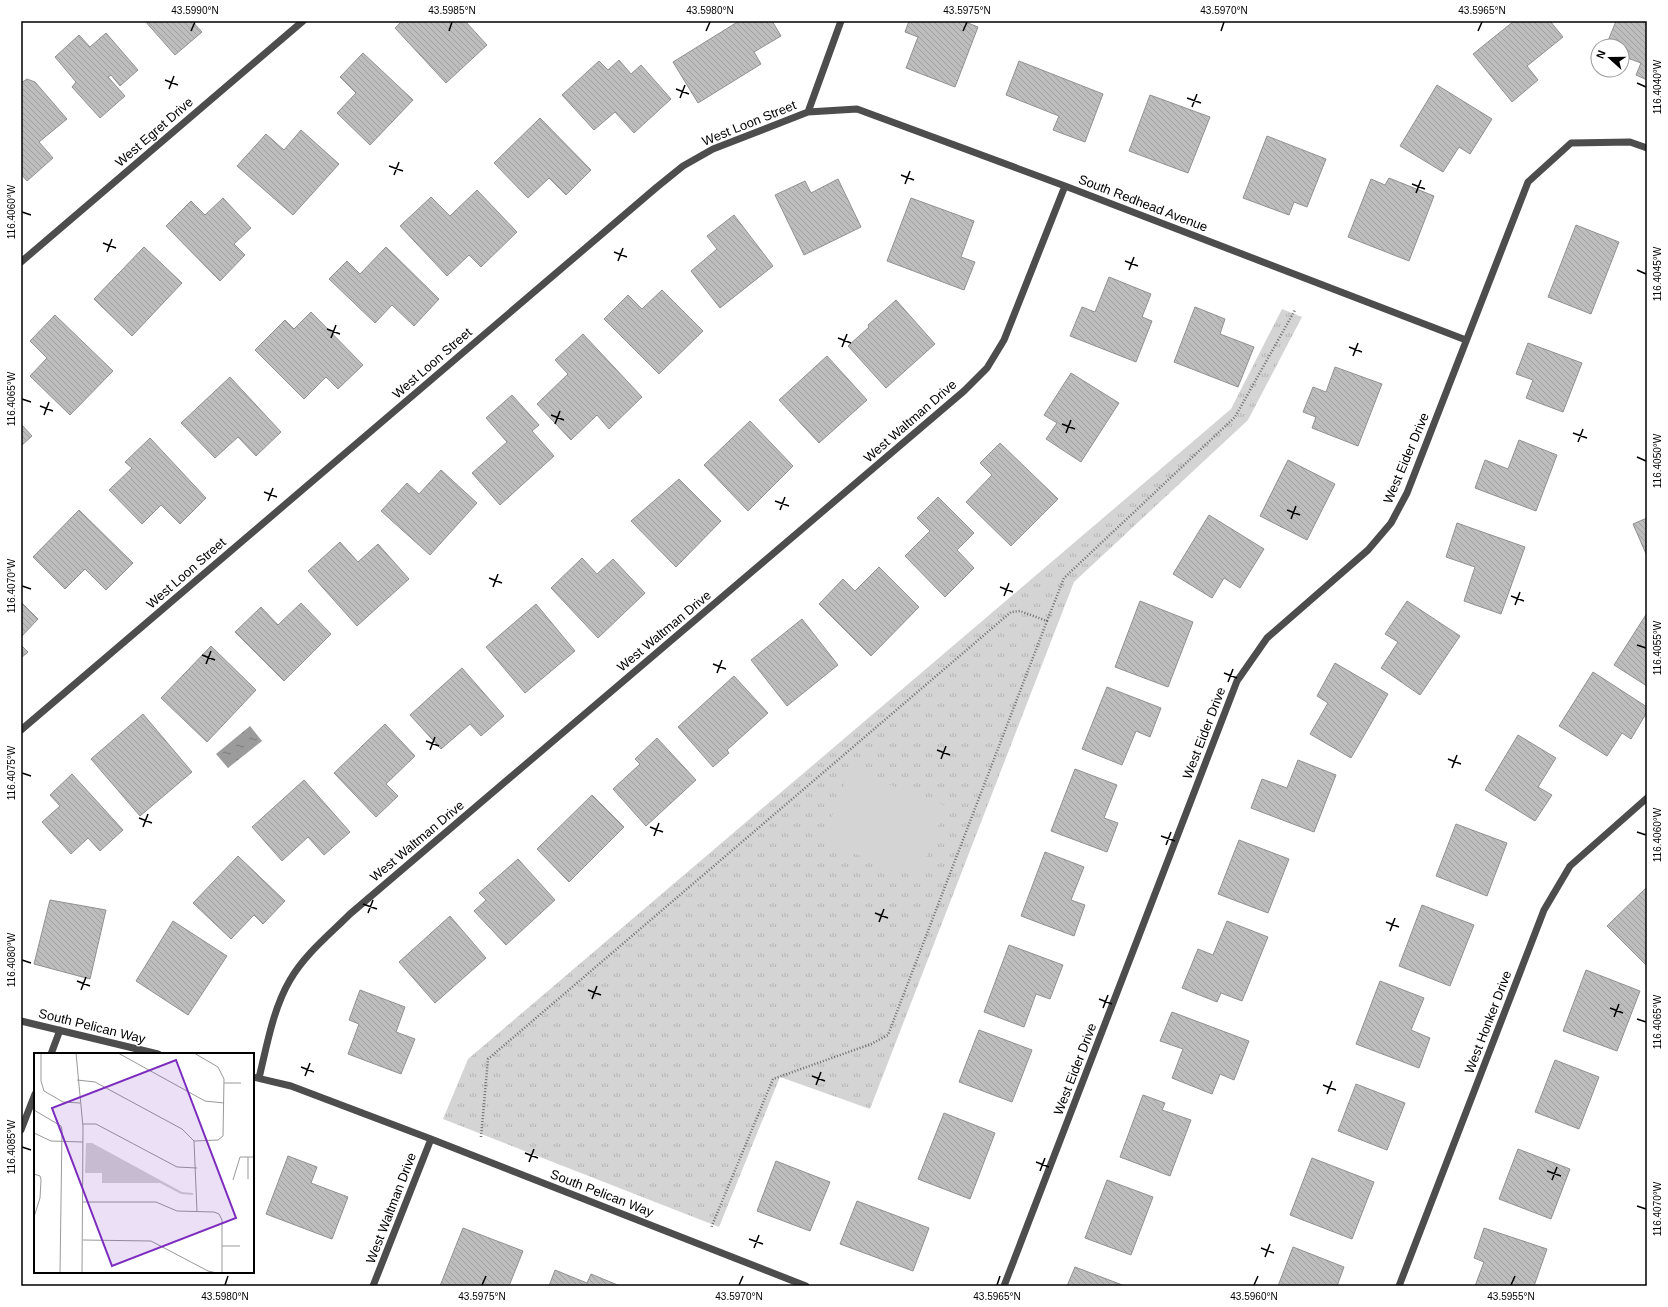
<svg xmlns="http://www.w3.org/2000/svg" width="1668" height="1307" font-family="Helvetica,sans-serif">
	<style>
		.park { fill: url(#park-tufts) }
		.pitch { fill: #d4d4d4 }
		.water { fill: url(#water-ripples) }
		.building { fill: url(#building-back-hatch); stroke: #919191 }
		.lines { fill: none; stroke-linecap: round; stroke-linejoin: round }
		.path { stroke: #6f6f6f; stroke-width: 2.5; stroke-dasharray: 1 2; stroke-linecap: butt }
		.minor { stroke: #4d4d4d; stroke-width: 7 }
		.ticks { fill: none; stroke: #000; stroke-width: 1.5 }
		.labels { text-anchor: middle; dominant-baseline: central; stroke-width: 3; stroke-linejoin: round; paint-order: stroke }
		.street-label { font-size: 13px; fill: #000; stroke: #fff }
		.inset-road { fill: none; stroke: #999; stroke-width: 1 }
		.view { fill: #7b2cbf; fill-opacity: 0.15; stroke: #7b2cbf; stroke-width: 2 }
		.inset-edge { fill: none; stroke: #000; stroke-width: 2 }
		.neatline { fill: none; stroke: #000; stroke-width: 1.5 }
		.ticks-label { font-size: 10px; text-anchor: middle; fill: #000 }
	</style>
	<defs>
		<pattern id="park-tufts" width="24" height="20" patternUnits="userSpaceOnUse"><rect width="24" height="20" fill="#d4d4d4"/><path d="M3 7l-1-3M5 7V3M7 7l1-3M15 17l-1-3M17 17v-4M19 17l1-3" fill="none" stroke="#b4b4b4"/></pattern>
		<pattern id="water-ripples" width="26" height="14" patternUnits="userSpaceOnUse"><rect width="26" height="14" fill="#9b9b9b"/><path d="M2 4q2-2 4 0t4 0M15 11q2-2 4 0t4 0" fill="none" stroke="#7c7c7c"/></pattern>
		<pattern id="building-back-hatch" width="6" height="6" patternUnits="userSpaceOnUse"><rect width="6" height="6" fill="#bdbdbd"/><path d="M-1 5l2 2M0 0l6 6M5-1l2 2" fill="none" stroke="#a1a1a1"/></pattern>
	</defs>
	<rect width="100%" height="100%" fill="#fff"/>
	<!-- park -->
	<path class="park" d="M1282 309 1302 317 1248 420 1074 582 870 1109 780 1077 719 1227 443 1119 468 1059 1231 409Z"/>
	<!-- pitch -->
	<path class="pitch" d="M850 770 946 806 918 878 822 841Z"/>
	<!-- water -->
	<path class="water" d="M250 726 262 741 228 768 216 754Z"/>
	<!-- building -->
	<path class="building" d="M145 21H192L202 32 175 55Z
		M402 21H465L487 45 446 83 395 28Z
		M739 21H772L781 36 754 52 761 64 698 103 673 62Z
		M909 21H963L978 27 955 87 906 68 918 37 905 32Z
		M1514 21H1550L1563 37 1527 66 1538 80 1512 102 1473 54Z
		M1616 21H1647V80L1636 75 1641 63 1622 56V46H1606Z
		M106 33 138 70 120 86 111 75 108 77 125 96 100 118 72 87 76 82 55 57 79 35 90 47Z
		M363 53 413 100 370 145 337 113 356 93 340 77Z
		M619 60 631 74 641 65 671 99 634 133 615 112 594 130 562 95 599 61 608 70Z
		M1019 61 1103 94 1085 142 1053 130 1059 116 1006 95Z
		M27 79 35 82 67 119 39 142 53 158 27 181 21 174V83Z
		M1437 85 1492 119 1470 154 1459 147 1443 172 1400 146Z
		M1150 95 1210 117 1188 173 1129 151Z
		M540 118 591 170 566 195 549 178 528 198 494 163Z
		M301 130 339 164 293 215 237 166 266 134 284 150Z
		M1267 136 1326 159 1307 207 1294 202 1289 215 1243 198Z
		M1389 178 1434 196 1409 261 1348 237 1371 179 1385 185Z
		M838 179 861 227 804 255 775 195 805 181 811 193Z
		M477 190 517 232 481 267 469 255 447 276 400 226 431 197 450 216Z
		M223 198 251 228 234 244 245 255 220 281 166 226 191 201 205 215Z
		M911 198 974 221 961 257 975 262 964 290 887 261Z
		M734 215 773 266 720 308 691 271 717 249 707 236Z
		M1576 225 1619 242 1591 314 1548 297Z
		M144 247 182 283 132 336 94 299Z
		M386 247 439 299 414 326 392 305 375 323 329 279 347 261 360 274Z
		M1109 277 1151 294 1142 317 1152 321 1136 362 1070 336 1082 307 1095 312Z
		M662 290 703 331 659 374 604 319 628 295 642 309Z
		M896 300 935 344 886 388 848 346 869 327 868 325Z
		M1195 307 1225 319 1220 334 1254 347 1238 387 1174 362Z
		M311 312 363 365 338 389 326 377 304 399 255 350 285 320 294 329Z
		M55 315 113 371 70 415 30 376 47 358 30 341Z
		M583 334 642 397 609 429 597 415 571 440 537 404 568 374 555 360Z
		M1528 343 1582 363 1563 412 1526 398 1533 380 1516 374Z
		M827 356 867 400 819 443 779 400Z
		M1335 367 1382 384 1358 446 1312 428 1316 417 1303 412 1313 387 1326 392Z
		M1071 373 1119 403 1081 462 1046 439 1057 423 1044 415Z
		M230 377 281 432 256 456 238 437 215 458 181 423Z
		M512 395 539 425 532 431 554 456 500 505 472 473 507 442 486 418Z
		M750 421 793 466 748 511 704 465Z
		M21 424 32 436 21 446Z
		M150 438 206 498 180 524 161 505 142 524 109 490 132 468 125 462Z
		M1519 440 1557 455 1536 511 1475 488 1485 460 1508 469Z
		M1000 443 1058 499 1011 546 966 502 992 475 980 463Z
		M1288 460 1335 484 1307 540 1260 516Z
		M441 470 477 503 430 555 381 511 407 483 419 494Z
		M679 479 721 521 676 567 631 521Z
		M938 497 974 533 957 550 974 568 945 597 905 556 930 531 917 518Z
		M79 510 133 563 106 590 85 569 65 589 33 557Z
		M1209 515 1264 549 1240 588 1224 578 1212 598 1173 574Z
		M1647 518V556L1633 524Z
		M1457 523 1525 547 1501 614 1464 601 1475 567 1446 557Z
		M340 542 358 562 378 544 409 579 357 626 308 571Z
		M582 558 597 574 613 559 645 593 598 638 551 588Z
		M879 567 919 607 871 656 819 604 843 579 855 591Z
		M1140 601 1193 622 1168 687 1115 667Z
		M1407 601 1460 636 1420 695 1381 668 1398 642 1385 634Z
		M21 602 38 619 21 637Z
		M301 603 331 634 284 681 235 632 261 607 278 625Z
		M536 604 575 651 525 693 486 647Z
		M1647 613V686L1614 665Z
		M802 619 838 665 787 706 751 660Z
		M21 645 28 652 21 658Z
		M211 646 256 690 207 742 161 698Z
		M1335 663 1388 694 1351 758 1310 734 1328 703 1317 696Z
		M462 668 504 716 481 736 470 724 441 749 410 715Z
		M1593 672 1647 707V712L1631 739 1622 733 1607 756 1559 726Z
		M734 676 768 713 727 750 729 753 713 767 678 727Z
		M1107 687 1161 708 1150 737 1136 731 1122 765 1082 749Z
		M143 714 192 772 140 816 91 759Z
		M385 724 415 756 386 784 398 796 376 817 334 773Z
		M1518 735 1556 758 1538 787 1552 795 1535 821 1485 790Z
		M657 738 696 780 646 826 613 789 640 764 635 759Z
		M1298 760 1336 775 1314 832 1251 808 1262 779 1287 788Z
		M1075 769 1117 785 1104 818 1118 823 1107 852 1051 831Z
		M72 774 123 830 100 851 88 838 71 854 42 822 60 806 50 795Z
		M304 780 350 832 324 855 308 837 282 861 252 827Z
		M592 795 624 827 569 882 537 849Z
		M1456 824 1507 843 1487 896 1436 876Z
		M1239 840 1289 859 1268 913 1218 894Z
		M1045 852 1084 867 1071 900 1085 905 1074 936 1021 916Z
		M238 856 285 901 263 924 254 915 231 939 193 903Z
		M518 859 555 900 506 945 474 911 486 900 479 893Z
		M1647 887V966L1607 926Z
		M50 900 106 910 90 979 34 964Z
		M1422 905 1474 925 1450 986 1399 966Z
		M450 916 486 958 435 1003 399 962Z
		M173 921 227 956 188 1015 136 981Z
		M1227 921 1268 937 1242 1001 1221 993 1217 1002 1182 988 1198 949 1213 955Z
		M1009 945 1063 965 1050 999 1036 994 1024 1027 984 1012Z
		M1586 970 1640 991 1617 1051 1563 1031Z
		M1380 981 1424 998 1411 1030 1430 1038 1419 1068 1356 1044Z
		M360 990 405 1007 396 1032 415 1039 401 1074 348 1054 359 1024 349 1020Z
		M1172 1012 1249 1041 1234 1080 1220 1074 1212 1094 1172 1078 1183 1049 1160 1041Z
		M979 1030 1032 1050 1012 1102 959 1082Z
		M1555 1060 1599 1077 1579 1129 1535 1112Z
		M1356 1084 1405 1103 1387 1150 1338 1131Z
		M1143 1095 1165 1103 1162 1110 1191 1120 1170 1176 1120 1157Z
		M944 1113 995 1133 970 1199 918 1179Z
		M1518 1149 1570 1169 1551 1219 1499 1199Z
		M288 1156 317 1167 311 1183 348 1197 332 1239 266 1214Z
		M1312 1158 1374 1182 1352 1239 1290 1215Z
		M776 1161 830 1182 810 1231 757 1211Z
		M1107 1180 1153 1197 1131 1255 1085 1238Z
		M857 1201 929 1228 913 1271 840 1244Z
		M463 1228 523 1251 509 1286H440Z
		M1484 1228 1547 1249 1534 1286H1475L1484 1262 1474 1258Z
		M1293 1247 1344 1267 1337 1286H1278Z
		M1075 1267 1125 1286H1067Z
		M555 1270 587 1283 591 1274 620 1286H549Z"/>
	<g class="lines">
		<!-- path -->
		<path class="path" d="M1047 621 1064 578 1235 417 1295 310
			M481 1137 488 1059 1011 612 1020 611 1047 621 888 1035 871 1044 773 1079 711 1228"/>
		<!-- minor -->
		<path class="minor" d="M808 112 841 21
			M21 262 303 21
			M21 730 657 187 683 166 713 149 808 112 857 109 1065 186 1466 340
			M21 1021 158 1054
			M51 1054 60 1030
			M253 1077 291 1086 431 1139 806 1286
			M259 1078C267 1045 273 1009 290 980 305 954 329 935 350 914L964 391 987 368 1004 340 1065 186
			M21 1130 35 1094
			M373 1286 431 1139
			M1004 1286 1237 681 1267 638 1368 550 1391 523 1407 493 1528 182 1571 143 1630 142 1647 148
			M1399 1286 1544 910 1570 866 1647 798"/>
	</g>
	<!-- ticks -->
	<path class="ticks" d="M191 31 195 22M449 31 452 22M706 31 710 22M963 31 967 22M1221 31 1224 22M1478 31 1482 22M165 80 178 85M1637 83 1646 87M169 89 174 76M676 89 689 94M680 98 685 85M1187 98 1201 103M1192 107 1197 94M389 166 403 171M394 175 399 162M901 175 914 180M905 184 910 171M1412 184 1425 189M1416 193 1421 180M22 212 31 215M103 243 116 248M107 252 112 239M614 252 627 257M618 261 623 248M1125 261 1138 266M1129 270 1134 257M1637 270 1646 274M327 329 340 334M331 338 336 325M838 338 851 343M842 347 847 334M1349 347 1362 352M1353 356 1358 343M22 399 31 402M40 406 53 411M44 415 49 402M551 415 564 420M555 424 560 411M1062 424 1075 429M1066 433 1071 420M1573 433 1587 438M1578 442 1583 429M1637 457 1646 461M264 492 277 497M268 501 273 488M775 501 789 506M780 510 785 497M1287 510 1300 515M1291 519 1296 506M489 578 502 583M22 586 31 589M493 587 498 574M1000 587 1013 592M1004 596 1009 583M1511 596 1524 601M1515 605 1520 592M1637 645 1646 648M202 655 215 660M206 664 211 651M713 664 726 669M717 673 722 660M1224 673 1237 678M1228 682 1233 669M426 741 439 746M430 750 435 737M937 750 950 755M941 759 946 746M1448 759 1461 764M1452 768 1457 755M22 773 31 776M139 818 152 823M143 827 148 814M650 827 663 832M1637 832 1646 835M654 836 659 823M1161 836 1175 841M1166 845 1171 832M363 904 377 909M368 913 373 900M875 913 888 918M879 922 884 909M1386 922 1399 927M1390 931 1395 918M22 960 31 963M77 981 90 986M81 990 86 977M588 990 601 995M592 999 597 986M1099 999 1112 1004M1103 1008 1108 995M1610 1008 1623 1013M1614 1017 1619 1004M1637 1019 1646 1022M301 1067 314 1072M305 1076 310 1063M812 1076 825 1081M816 1085 821 1072M1323 1085 1336 1090M1327 1094 1332 1081M22 1147 31 1150M525 1153 538 1158M529 1162 534 1149M1036 1162 1049 1167M1040 1171 1045 1158M1547 1171 1561 1176M1552 1180 1557 1167M1637 1206 1646 1209M749 1239 763 1244M754 1248 759 1235M1261 1248 1274 1253M1265 1257 1270 1244M225 1285 228 1276M482 1285 486 1276M739 1285 743 1276M997 1285 1000 1276M1254 1285 1258 1276M1511 1285 1515 1276"/>
	<g class="labels">
		<!-- street labels -->
		<g class="street-label">
			<text transform="translate(749 123) rotate(-22)">West Loon Street</text>
			<text transform="translate(154 132) rotate(-41)">West Egret Drive</text>
			<text transform="translate(1143 203) rotate(21)">South Redhead Avenue</text>
			<text transform="translate(432 363) rotate(-41)">West Loon Street</text>
			<text transform="translate(910 421) rotate(-41)">West Waltman Drive</text>
			<text transform="translate(1406 458) rotate(-67)">West Eider Drive</text>
			<text transform="translate(186 573) rotate(-41)">West Loon Street</text>
			<text transform="translate(664 631) rotate(-40)">West Waltman Drive</text>
			<text transform="translate(1204 733) rotate(-69)">West Eider Drive</text>
			<text transform="translate(417 841) rotate(-40)">West Waltman Drive</text>
			<text transform="translate(1488 1022) rotate(-69)">West Honker Drive</text>
			<text transform="translate(92 1026) rotate(14)">South Pelican Way</text>
			<text transform="translate(1075 1069) rotate(-69)">West Eider Drive</text>
			<text transform="translate(602 1193) rotate(21)">South Pelican Way</text>
			<text transform="translate(391 1208) rotate(-69)">West Waltman Drive</text>
		</g>
	</g>
	<!-- overview -->
	<g transform="translate(34 1053)">
		<rect width="220" height="220" fill="#fff"/>
		<path d="M52 90H58L148 139 159 140V142L147 141 126 130H68V120H51Z" fill="#d4d4d4"/>
		<path d="M91 121a5 5 0 1 1 10 0a5 5 0 1 1-10 0Z" fill="#d4d4d4"/>
		<path class="inset-road" d="M7 0V28L10 38 29 49 46 50M42 0 49 74 48 220M84 0 171 48 190 50M160 0 184 14 190 26 189 83 184 87 160 88M43 27 61 29 148 76 160 88 163 159M190 30H207M0 57 27 73 28 77 26 220M49 71H62L143 114 163 115M0 80 17 88 49 89M214 104V126M0 121 6 123 7 127 6 145 0 164M199 127 206 104H220M49 149H122L143 158 180 159 185 161 188 167V220M49 187 117 188 174 218 183 220M188 193H206"/>
		<path class="view" d="M142 7 202 165 78 213 18 55Z"/>
		<rect width="220" height="220" class="inset-edge"/>
	</g>
	<!-- border -->
	<rect width="1668" height="1307" fill="none" stroke="#ffffff" stroke-width="44"/>
	<!-- north arrow -->
	<g transform="translate(1610 58) rotate(291)"><circle r="19" fill="#ffffff" stroke="#999999"/>
	<path d="M0-3L7 15L0 10L-7 15Z" fill="#000000"/>
	<text y="-6" font-size="11" font-weight="bold" text-anchor="middle" fill="#000000">N</text>
	</g>
	<rect x="22" y="22" width="1624" height="1263" class="neatline"/>
	<g class="ticks-label">
		<text x="195" y="14">43.5990°N</text>
		<text x="452" y="14">43.5985°N</text>
		<text x="710" y="14">43.5980°N</text>
		<text x="967" y="14">43.5975°N</text>
		<text x="1224" y="14">43.5970°N</text>
		<text x="1482" y="14">43.5965°N</text>
		<text transform="translate(1657 87) rotate(-90)" y="4">116.4040°W</text>
		<text transform="translate(11 212) rotate(-90)" y="4">116.4060°W</text>
		<text transform="translate(1657 274) rotate(-90)" y="4">116.4045°W</text>
		<text transform="translate(11 399) rotate(-90)" y="4">116.4065°W</text>
		<text transform="translate(1657 461) rotate(-90)" y="4">116.4050°W</text>
		<text transform="translate(11 586) rotate(-90)" y="4">116.4070°W</text>
		<text transform="translate(1657 648) rotate(-90)" y="4">116.4055°W</text>
		<text transform="translate(11 773) rotate(-90)" y="4">116.4075°W</text>
		<text transform="translate(1657 835) rotate(-90)" y="4">116.4060°W</text>
		<text transform="translate(11 960) rotate(-90)" y="4">116.4080°W</text>
		<text transform="translate(1657 1022) rotate(-90)" y="4">116.4065°W</text>
		<text transform="translate(11 1147) rotate(-90)" y="4">116.4085°W</text>
		<text transform="translate(1657 1209) rotate(-90)" y="4">116.4070°W</text>
		<text x="225" y="1300">43.5980°N</text>
		<text x="482" y="1300">43.5975°N</text>
		<text x="739" y="1300">43.5970°N</text>
		<text x="997" y="1300">43.5965°N</text>
		<text x="1254" y="1300">43.5960°N</text>
		<text x="1511" y="1300">43.5955°N</text>
	</g>
</svg>
